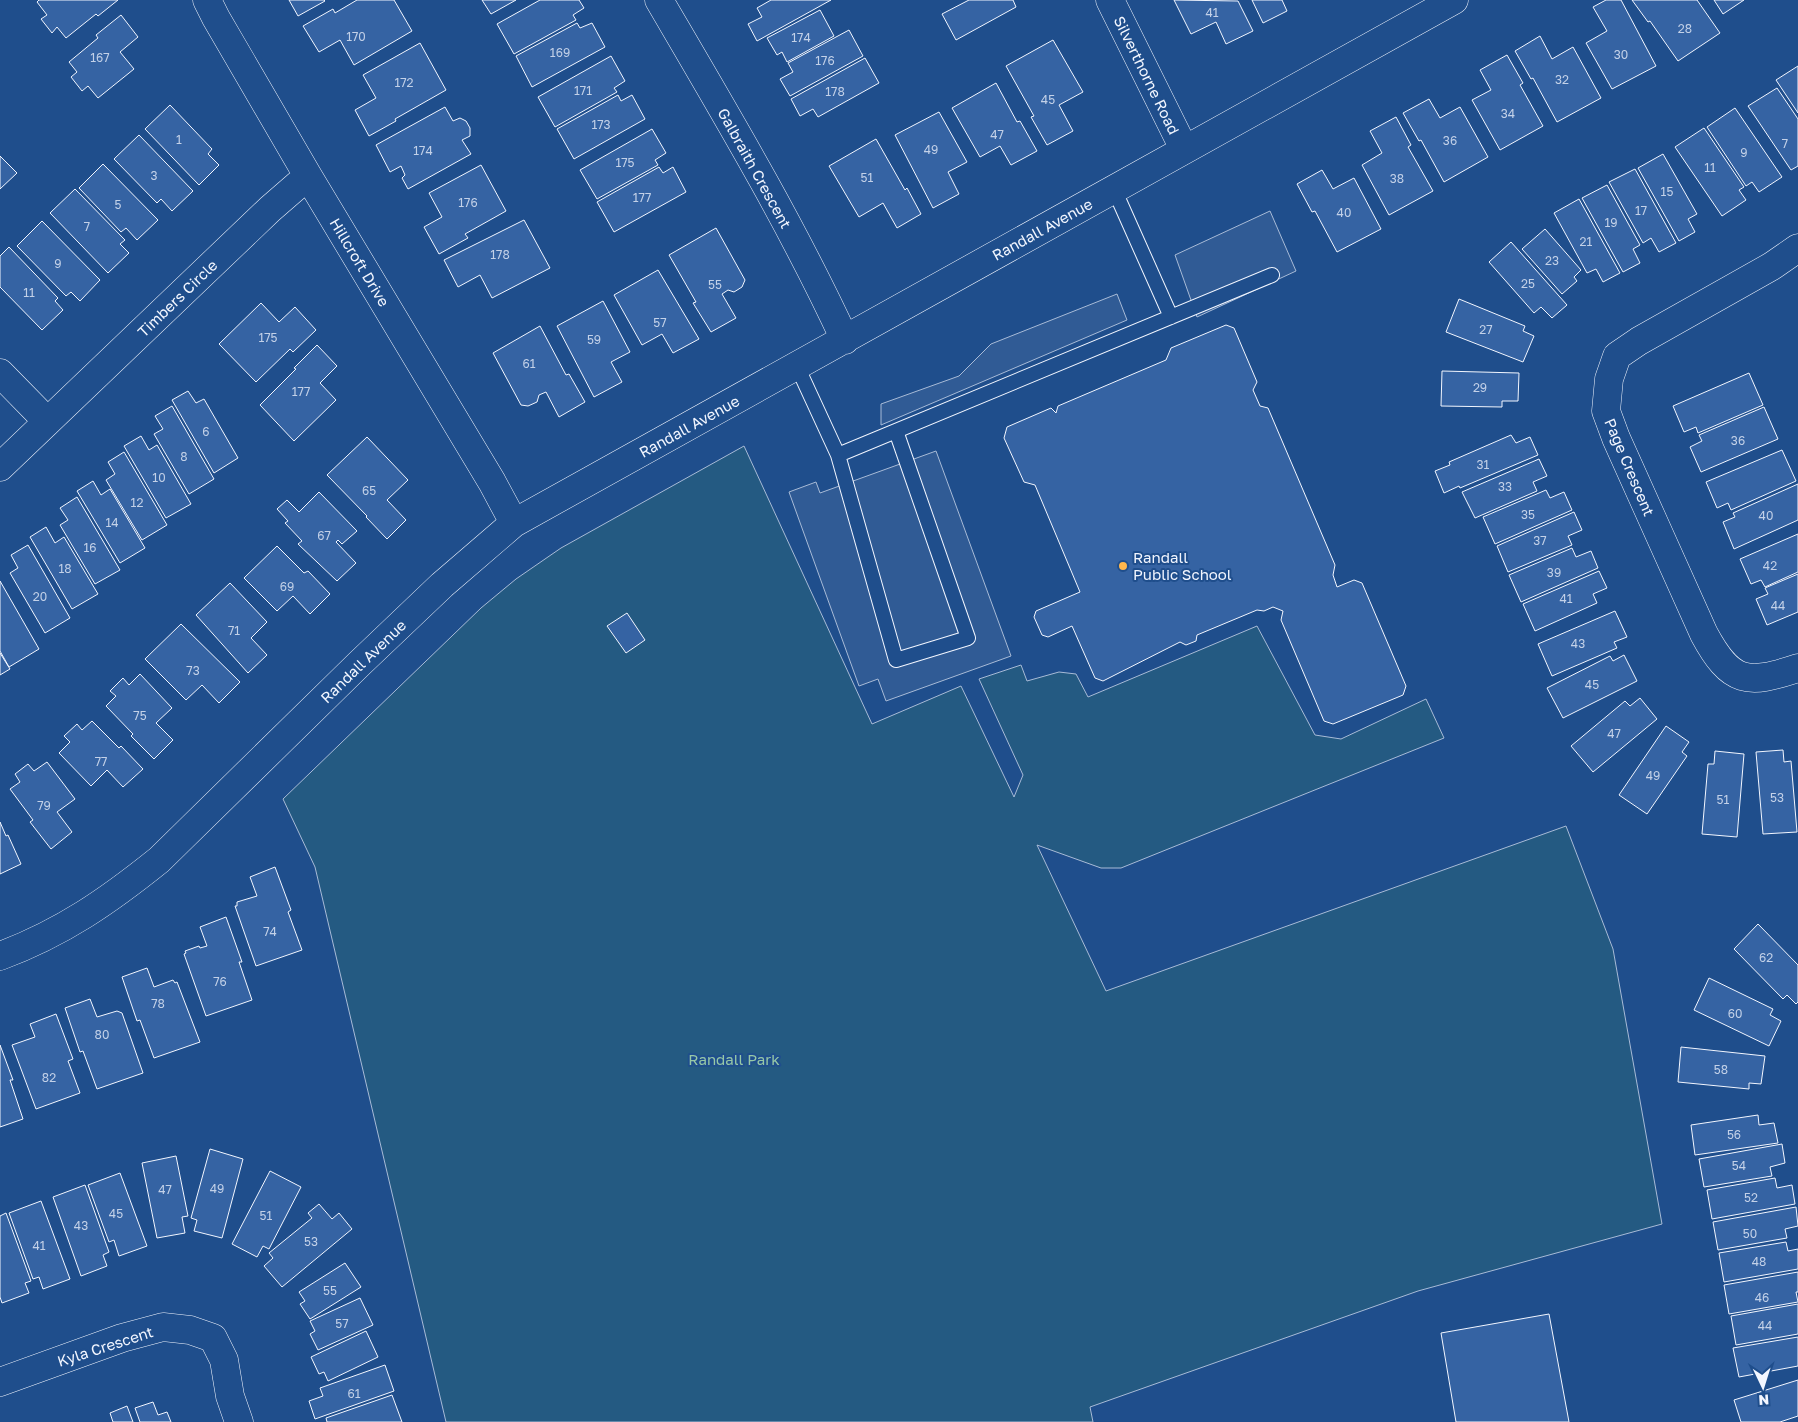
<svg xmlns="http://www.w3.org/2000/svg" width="1798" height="1422" font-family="'Golos Text',sans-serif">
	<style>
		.green { fill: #245a82; stroke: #a8bbd7 }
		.parking { fill: #305b95; stroke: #a8bbd7 }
		.building { fill: #3563a3; stroke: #f2f6ff }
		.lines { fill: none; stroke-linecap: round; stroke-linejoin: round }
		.service-casing { stroke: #f2f6ff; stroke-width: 16 }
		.minor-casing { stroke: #f2f6ff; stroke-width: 29 }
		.service { stroke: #1f4e8c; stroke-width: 14 }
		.minor { stroke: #1f4e8c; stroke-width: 28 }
		.poi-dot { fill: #ffb74d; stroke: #1f4e8c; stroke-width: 2 }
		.labels { text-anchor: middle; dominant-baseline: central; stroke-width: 4; stroke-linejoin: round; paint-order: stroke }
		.number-label { font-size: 12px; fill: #c3d1e8 }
		.street-label { font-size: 15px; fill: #f2f6ff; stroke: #1f4e8c }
		.poi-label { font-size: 15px; fill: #f2f6ff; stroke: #1f4e8c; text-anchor: start }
		.park-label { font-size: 15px; fill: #97c8a6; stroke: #1f4e8c }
	</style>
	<rect width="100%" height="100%" fill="#1f4e8c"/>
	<!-- green -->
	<path class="green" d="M744 446 872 724 961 686 1014 797 1023 775 979 679 1021 665 1027 681 1059 672 1076 674 1088 697 1257 626 1315 735 1341 739 1426 699 1444 738 1121 868H1101L1037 845 1106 991 1566 826 1613 949 1662 1224 1418 1291 1090 1407 1093 1422H446L315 867 283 799 481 608 516 579 561 548Z"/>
	<!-- parking -->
	<path class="parking" d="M1270 211 1296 271 1197 317 1175 255Z
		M1117 294 1127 320 881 425V404L959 376 991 344Z
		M936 451 1011 656 886 701 878 679 859 686 789 492 816 482 820 493Z"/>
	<!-- building -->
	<path class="building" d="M39 0H118L98 16 96 14 66 38 57 27 52 33 41 19 47 15 37 2Z
		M289 0H324L325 1 298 16Z
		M357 0H394L412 31 354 65 340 40 319 52 303 26 333 9 335 13Z
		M482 0H516L491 14Z
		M540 0H579L584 8 573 15 576 20 514 54 497 24Z
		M771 0H831L757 41 748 24 762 17 757 8Z
		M969 0H1013L1016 7 956 40 942 14Z
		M1174 0 1238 1 1253 31 1226 44 1216 22 1191 34Z
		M1252 0H1282L1287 11 1263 23Z
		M1606 0H1621L1656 66 1612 89 1586 43 1607 31 1593 7Z
		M1632 0H1697L1720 33 1678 61 1650 21 1648 22Z
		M1714 0H1744L1723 14Z
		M820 10 834 36 787 62 782 52 777 55 767 38Z
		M121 15 138 37 120 52 134 69 98 98 88 86 82 91 71 77 77 72 69 62 98 38 96 35Z
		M577 23 580 28 592 23 605 47 532 87 516 56Z
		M849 30 863 56 790 96 780 79 793 72 788 63Z
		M1540 36 1552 59 1573 47 1601 98 1557 122 1533 78 1531 79 1515 51Z
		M1053 40 1083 92 1059 105 1073 131 1047 145 1031 117 1034 116 1006 66Z
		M420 43 446 90 395 119 396 121 369 136 355 110 376 98 363 75Z
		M1507 55 1523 83 1520 85 1543 126 1500 150 1472 100 1491 90 1480 70Z
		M611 56 625 81 614 88 617 92 555 127 538 97Z
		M865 58 879 83 818 117 813 109 800 116 791 99Z
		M1798 66V113L1776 80Z
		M996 83 1017 122 1020 121 1037 151 1011 165 1000 146 980 157 952 108Z
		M1777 88 1798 119V166L1791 170 1748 106Z
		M618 95 621 101 632 95 645 119 574 159 557 129Z
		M1429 99 1440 118 1460 107 1488 157 1444 182 1421 140 1419 141 1403 113Z
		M170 105 212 149 208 154 219 165 199 185 145 129Z
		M445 107 453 121 460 118 466 121 470 128V136L462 140 471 154 408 189 402 178 405 175 401 166 390 172 376 145Z
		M1735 108 1782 177 1759 192 1752 182 1746 186 1707 127Z
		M939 112 967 162 948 172 959 194 933 208 895 135Z
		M1396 117 1411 145 1408 147 1433 191 1389 215 1362 165 1382 153 1370 131Z
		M1704 128 1744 187 1739 190 1746 200 1722 216 1675 147Z
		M652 129 666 153 655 160 658 165 597 199 580 170Z
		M139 135 193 191 172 211 161 199 157 203 114 159Z
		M876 139 905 190 907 188 921 214 897 228 883 203 859 217 829 166Z
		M1663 154 1697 214 1688 219 1695 232 1679 241 1638 168Z
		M0 156 17 173 0 189Z
		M103 164 158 220 137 240 126 228 121 232 79 188Z
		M481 165 506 211 465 234 468 238 439 254 424 227 442 217 429 193Z
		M659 167 663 173 673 167 686 192 614 232 597 202Z
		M1635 169 1676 243 1659 252 1651 238 1643 243 1609 182Z
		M1322 170 1333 189 1354 178 1381 229 1337 252 1315 211 1312 212 1297 184Z
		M1607 185 1640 245 1633 249 1640 263 1623 272 1582 198Z
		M75 189 125 240 120 244 129 253 108 273 50 213Z
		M1579 199 1620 273 1603 282 1596 269 1587 273 1554 213Z
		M524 220 550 268 492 298 480 275 458 287 444 260Z
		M42 221 100 280 80 301 71 292 66 296 17 246Z
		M716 228 745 280 742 287 734 292 728 290 722 294 736 318 711 332 693 303 696 302 669 255Z
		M1545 229 1581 270 1574 277 1577 281 1562 294 1522 249Z
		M1511 242 1567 305 1552 318 1541 307 1534 313 1489 262Z
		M9 247 58 298 55 301 63 310 42 330 0 287V256Z
		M658 270 699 339 673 353 662 334 642 345 614 295Z
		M1459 299 1525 326 1523 331 1534 336 1523 362 1446 332Z
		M603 301 630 352 611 362 622 382 594 397 557 326Z
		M261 303 279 322 295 307 316 330 293 352 290 349 256 382 219 344Z
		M1226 325 1234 328 1257 382 1253 390 1260 406 1268 408 1335 565 1333 575 1337 587 1354 580 1362 583 1406 686 1403 695 1333 724 1324 721 1281 620 1283 611 1273 607 1264 611 1257 610 1197 635 1196 641 1186 645 1180 642 1103 681 1095 678 1072 626 1048 637 1042 635 1034 617 1036 611 1080 592 1035 485 1024 482 1004 438 1007 427 1051 408 1056 413 1058 406 1166 360 1171 348Z
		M540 326 566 375 569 374 585 402 559 417 546 392 539 395 537 402 528 406 521 405 493 353Z
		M317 345 337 366 320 383 336 400 294 441 260 405 296 369 294 368Z
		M1442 371 1519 373 1518 401H1502V407L1441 406Z
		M1749 373 1763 405 1698 433 1696 427 1684 432 1673 406Z
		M188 391 196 403 204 399 238 458 214 473 172 400Z
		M172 406 214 479 189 494 154 434 163 429 155 416Z
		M1764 407 1778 439 1701 472 1690 447 1702 441 1699 435Z
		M1511 435 1516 443 1530 437 1538 455 1460 488 1459 486 1444 493 1435 471 1450 465 1449 462Z
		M141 436 149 450 157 445 191 504 166 518 124 446Z
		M367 437 408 480 387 500 406 520 387 539 366 517 367 516 327 475Z
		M1782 450 1796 481 1731 510 1728 503 1717 508 1706 482Z
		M124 452 167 525 142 540 106 480 115 474 108 462Z
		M1539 459 1547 476 1533 482 1537 491 1475 518 1462 492Z
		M93 481 101 495 110 489 145 548 120 563 77 491Z
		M1798 484V520L1734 549 1723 522 1735 517 1733 513Z
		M1546 490 1550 498 1564 492 1572 510 1495 544 1483 517Z
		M319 492 357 531 342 544 338 540 336 542 356 563 337 581 298 544 302 541 285 523 288 521 277 509 287 500 299 512Z
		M77 497 120 570 95 584 60 525 68 520 60 508Z
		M1574 512 1582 530 1568 536 1572 545 1508 572 1497 546Z
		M46 527 55 543 64 537 98 594 72 609 30 537Z
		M1798 534V572L1765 587 1761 580 1751 584 1740 559Z
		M28 545 70 618 45 633 10 573 18 568 11 555Z
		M277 546 304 573 308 571 330 594 310 614 293 596 277 611 244 578Z
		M1572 548 1576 557 1591 551 1598 568 1521 602 1509 575Z
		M1599 571 1607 588 1593 594 1597 603 1535 631 1523 604Z
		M1798 574V612L1767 625 1756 599 1768 594 1765 588Z
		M0 581 39 649 9 667 0 651Z
		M230 583 267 622 251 638 267 655 248 673 196 615Z
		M1615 611 1627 637 1614 642 1617 648 1552 676 1538 644Z
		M627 613 645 640 626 653 607 626Z
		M181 624 240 682 219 703 202 685 186 700 145 659Z
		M0 653 10 669 0 675Z
		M1624 655 1637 681 1563 718 1547 688 1610 656 1613 661Z
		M140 674 172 708 156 723 173 740 154 759 131 736 133 734 106 706 116 696 110 691 123 678 129 685Z
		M1640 698 1657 719 1593 772 1571 746 1625 701 1630 706Z
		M92 721 119 748 121 746 143 769 123 787 107 770 91 786 59 753 70 742 64 736 77 724 82 730Z
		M1666 726 1689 742 1682 752 1687 756 1647 814 1619 795Z
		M1783 750 1784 762 1791 761 1797 832 1763 834 1756 752Z
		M1715 751 1744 754 1737 837 1702 834 1708 764H1714Z
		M47 762 75 799 57 812 72 832 51 849 30 822 33 820 10 789 20 782 15 774 28 764 34 771Z
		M0 822 6 836 8 835 21 864 0 874Z
		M275 867 291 910 288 912 302 950 256 966 235 906H237V902L257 896 250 877Z
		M226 917 242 962H239L252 1000 206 1016 184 954 186 953 185 951 199 946 200 948 207 946 200 927Z
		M1758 924 1798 965V1002L1796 1004 1787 995 1783 999 1734 949Z
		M147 968 154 987 173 980 175 983 177 982 200 1042 154 1058 140 1020 137 1021 122 977Z
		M1709 978 1773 1009 1770 1015 1781 1021 1769 1046 1694 1010Z
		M90 999 97 1017 117 1011 122 1013 143 1073 97 1089 83 1051 80 1052 65 1008Z
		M56 1014 73 1059 68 1061 80 1093 36 1109 12 1045 35 1037 30 1024Z
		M0 1045 13 1080H10L23 1119 0 1127Z
		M1681 1047 1765 1056 1761 1084 1749 1083V1089L1678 1082Z
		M1758 1115 1759 1125 1774 1123 1778 1143 1695 1155 1691 1125Z
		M1782 1144 1785 1163 1770 1167 1772 1176 1704 1187 1699 1159Z
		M210 1149 243 1159 222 1238 194 1231 197 1220 191 1218Z
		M176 1156 188 1216 182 1217 185 1233 157 1238 142 1163Z
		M270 1171 301 1187 269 1249 263 1246 257 1257 232 1244Z
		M120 1173 147 1246 119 1256 114 1240 109 1242 88 1185Z
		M1775 1178 1777 1188 1792 1185 1795 1204 1712 1219 1707 1190Z
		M85 1185 109 1252 103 1255 107 1266 81 1276 53 1197Z
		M41 1201 70 1279 43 1289 39 1277 33 1279 9 1213Z
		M319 1204 332 1219 339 1213 352 1229 282 1287 264 1266 273 1258 269 1253 312 1218 308 1213Z
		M1796 1207 1798 1226 1785 1229 1787 1238 1718 1250 1713 1222Z
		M6 1213 31 1281 25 1283 29 1293 2 1303 0 1297V1216Z
		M1786 1242 1788 1251 1798 1249V1269L1724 1282 1719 1253Z
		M345 1263 361 1287 310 1319 300 1304 305 1301 299 1292Z
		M1798 1272V1292H1796L1798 1302 1729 1314 1724 1285Z
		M360 1298 373 1325 318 1350 310 1334 315 1331 310 1321Z
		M1798 1304V1334L1736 1345 1731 1316Z
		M1549 1314 1569 1422H1456L1441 1333Z
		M366 1331 378 1357 328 1381 324 1372 319 1374 311 1357Z
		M1798 1337V1366L1739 1377 1733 1348Z
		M385 1365 394 1391 315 1419 309 1401 323 1396 320 1388Z
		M1798 1380V1416L1780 1422H1741L1734 1400Z
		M392 1395 402 1422H327L326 1418Z
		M153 1402 158 1415 167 1412 171 1422H140L135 1408Z
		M127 1406 133 1422H113L110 1413Z"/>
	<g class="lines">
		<defs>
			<path id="service" d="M1114 189 1171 317
				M797 366 838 455 1272 275
				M838 455 896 660 968 638 896 431"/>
			<path id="minor" d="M207 0 216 18 308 176 492 482 514 523
				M659 0C724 111 791 223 845 340
				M1110 0 1184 149
				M1798 248 1772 266 1639 341 1617 356 1609 379 1606 411 1616 438 1704 634C1731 684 1747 685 1798 668
				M0 373 47 421
				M0 467 270 209 308 176
				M0 956C62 933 108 901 159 860L359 664 442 585 514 523 1454 0
				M0 1382 122 1338 163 1327 190 1330 213 1338 224 1360 230 1396 239 1422"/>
		</defs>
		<!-- service casing -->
		<use href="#service" class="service-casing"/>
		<!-- minor casing -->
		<use href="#minor" class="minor-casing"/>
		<!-- service -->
		<use href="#service" class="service"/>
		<!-- minor -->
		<use href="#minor" class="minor"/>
	</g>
	<!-- markers -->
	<circle class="poi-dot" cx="1123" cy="566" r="5"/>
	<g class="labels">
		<!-- number labels -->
		<g class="number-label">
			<text x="1212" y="12">41</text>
			<text x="1685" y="28">28</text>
			<text x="356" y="36">170</text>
			<text x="801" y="37">174</text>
			<text x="560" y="52">169</text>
			<text x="1621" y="54">30</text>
			<text x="100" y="57">167</text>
			<text x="825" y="60">176</text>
			<text x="1562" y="79">32</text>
			<text x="404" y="82">172</text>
			<text x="583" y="90">171</text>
			<text x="835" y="91">178</text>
			<text x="1048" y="99">45</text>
			<text x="1508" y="113">34</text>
			<text x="601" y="124">173</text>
			<text x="997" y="134">47</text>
			<text x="179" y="139">1</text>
			<text x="1450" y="140">36</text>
			<text x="1785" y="143">7</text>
			<text x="931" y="149">49</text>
			<text x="423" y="150">174</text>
			<text x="1744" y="152">9</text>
			<text x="625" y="162">175</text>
			<text x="1710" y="167">11</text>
			<text x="154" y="175">3</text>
			<text x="867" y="177">51</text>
			<text x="1397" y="178">38</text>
			<text x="1667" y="191">15</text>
			<text x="642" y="197">177</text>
			<text x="468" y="202">176</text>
			<text x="118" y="204">5</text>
			<text x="1641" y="210">17</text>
			<text x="1344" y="212">40</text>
			<text x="1611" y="222">19</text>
			<text x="87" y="226">7</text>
			<text x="1586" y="241">21</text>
			<text x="500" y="254">178</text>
			<text x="1552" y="260">23</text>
			<text x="58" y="263">9</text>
			<text x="1528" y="283">25</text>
			<text x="715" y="284">55</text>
			<text x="29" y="292">11</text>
			<text x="660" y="322">57</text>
			<text x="1486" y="329">27</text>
			<text x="268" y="337">175</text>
			<text x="594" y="339">59</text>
			<text x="529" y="363">61</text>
			<text x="1480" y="387">29</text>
			<text x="301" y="391">177</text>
			<text x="206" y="431">6</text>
			<text x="1738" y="440">36</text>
			<text x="184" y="456">8</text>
			<text x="1483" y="464">31</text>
			<text x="159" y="477">10</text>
			<text x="1505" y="486">33</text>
			<text x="369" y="490">65</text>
			<text x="137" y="502">12</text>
			<text x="1528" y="514">35</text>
			<text x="1766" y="515">40</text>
			<text x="112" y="522">14</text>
			<text x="324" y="535">67</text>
			<text x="1540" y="540">37</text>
			<text x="90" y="547">16</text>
			<text x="1770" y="565">42</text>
			<text x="65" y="568">18</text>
			<text x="1554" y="572">39</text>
			<text x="287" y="586">69</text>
			<text x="40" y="596">20</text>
			<text x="1566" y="598">41</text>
			<text x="1778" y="605">44</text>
			<text x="234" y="630">71</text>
			<text x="1578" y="643">43</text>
			<text x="193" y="670">73</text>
			<text x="1592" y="684">45</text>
			<text x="140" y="715">75</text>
			<text x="1614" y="733">47</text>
			<text x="101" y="761">77</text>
			<text x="1653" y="775">49</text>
			<text x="1777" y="797">53</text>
			<text x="1723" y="799">51</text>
			<text x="44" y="805">79</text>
			<text x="270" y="931">74</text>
			<text x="1766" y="957">62</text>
			<text x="220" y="981">76</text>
			<text x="158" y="1003">78</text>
			<text x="1735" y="1013">60</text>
			<text x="102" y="1034">80</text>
			<text x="1721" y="1069">58</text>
			<text x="49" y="1077">82</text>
			<text x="1734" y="1134">56</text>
			<text x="1739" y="1165">54</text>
			<text x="217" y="1188">49</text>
			<text x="165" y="1189">47</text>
			<text x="1751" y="1197">52</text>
			<text x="116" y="1213">45</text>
			<text x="266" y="1215">51</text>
			<text x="81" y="1225">43</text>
			<text x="1750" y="1233">50</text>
			<text x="311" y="1241">53</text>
			<text x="39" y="1245">41</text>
			<text x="1759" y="1261">48</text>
			<text x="330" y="1290">55</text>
			<text x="1762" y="1297">46</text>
			<text x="342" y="1323">57</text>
			<text x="1765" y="1325">44</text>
			<text x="354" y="1393">61</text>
		</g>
		<!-- street labels -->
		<g class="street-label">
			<text transform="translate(1147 75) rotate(64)">Silverthorne Road</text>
			<text transform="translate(755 168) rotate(61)">Galbraith Crescent</text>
			<text transform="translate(1042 229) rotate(-29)">Randall Avenue</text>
			<text transform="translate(360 262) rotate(59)">Hillcroft Drive</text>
			<text transform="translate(177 298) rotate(-44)">Timbers Circle</text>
			<text transform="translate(689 426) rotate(-29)">Randall Avenue</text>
			<text transform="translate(1630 467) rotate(67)">Page Crescent</text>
			<text transform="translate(363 661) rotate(-44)">Randall Avenue</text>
			<text transform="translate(105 1346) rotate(-18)">Kyla Crescent</text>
		</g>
		<!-- poi labels -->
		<g class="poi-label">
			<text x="1133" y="557">Randall<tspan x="1133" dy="17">Public School</tspan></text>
		</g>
		<!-- park labels -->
		<g class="park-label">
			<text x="734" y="1059">Randall Park</text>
		</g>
	</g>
	<!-- north arrow -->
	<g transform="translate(1763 1387) rotate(176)" stroke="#1f4e8c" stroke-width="4" paint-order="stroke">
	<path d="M0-4L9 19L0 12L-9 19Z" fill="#f2f6ff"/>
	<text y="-8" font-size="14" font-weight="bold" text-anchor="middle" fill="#f2f6ff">N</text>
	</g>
</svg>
